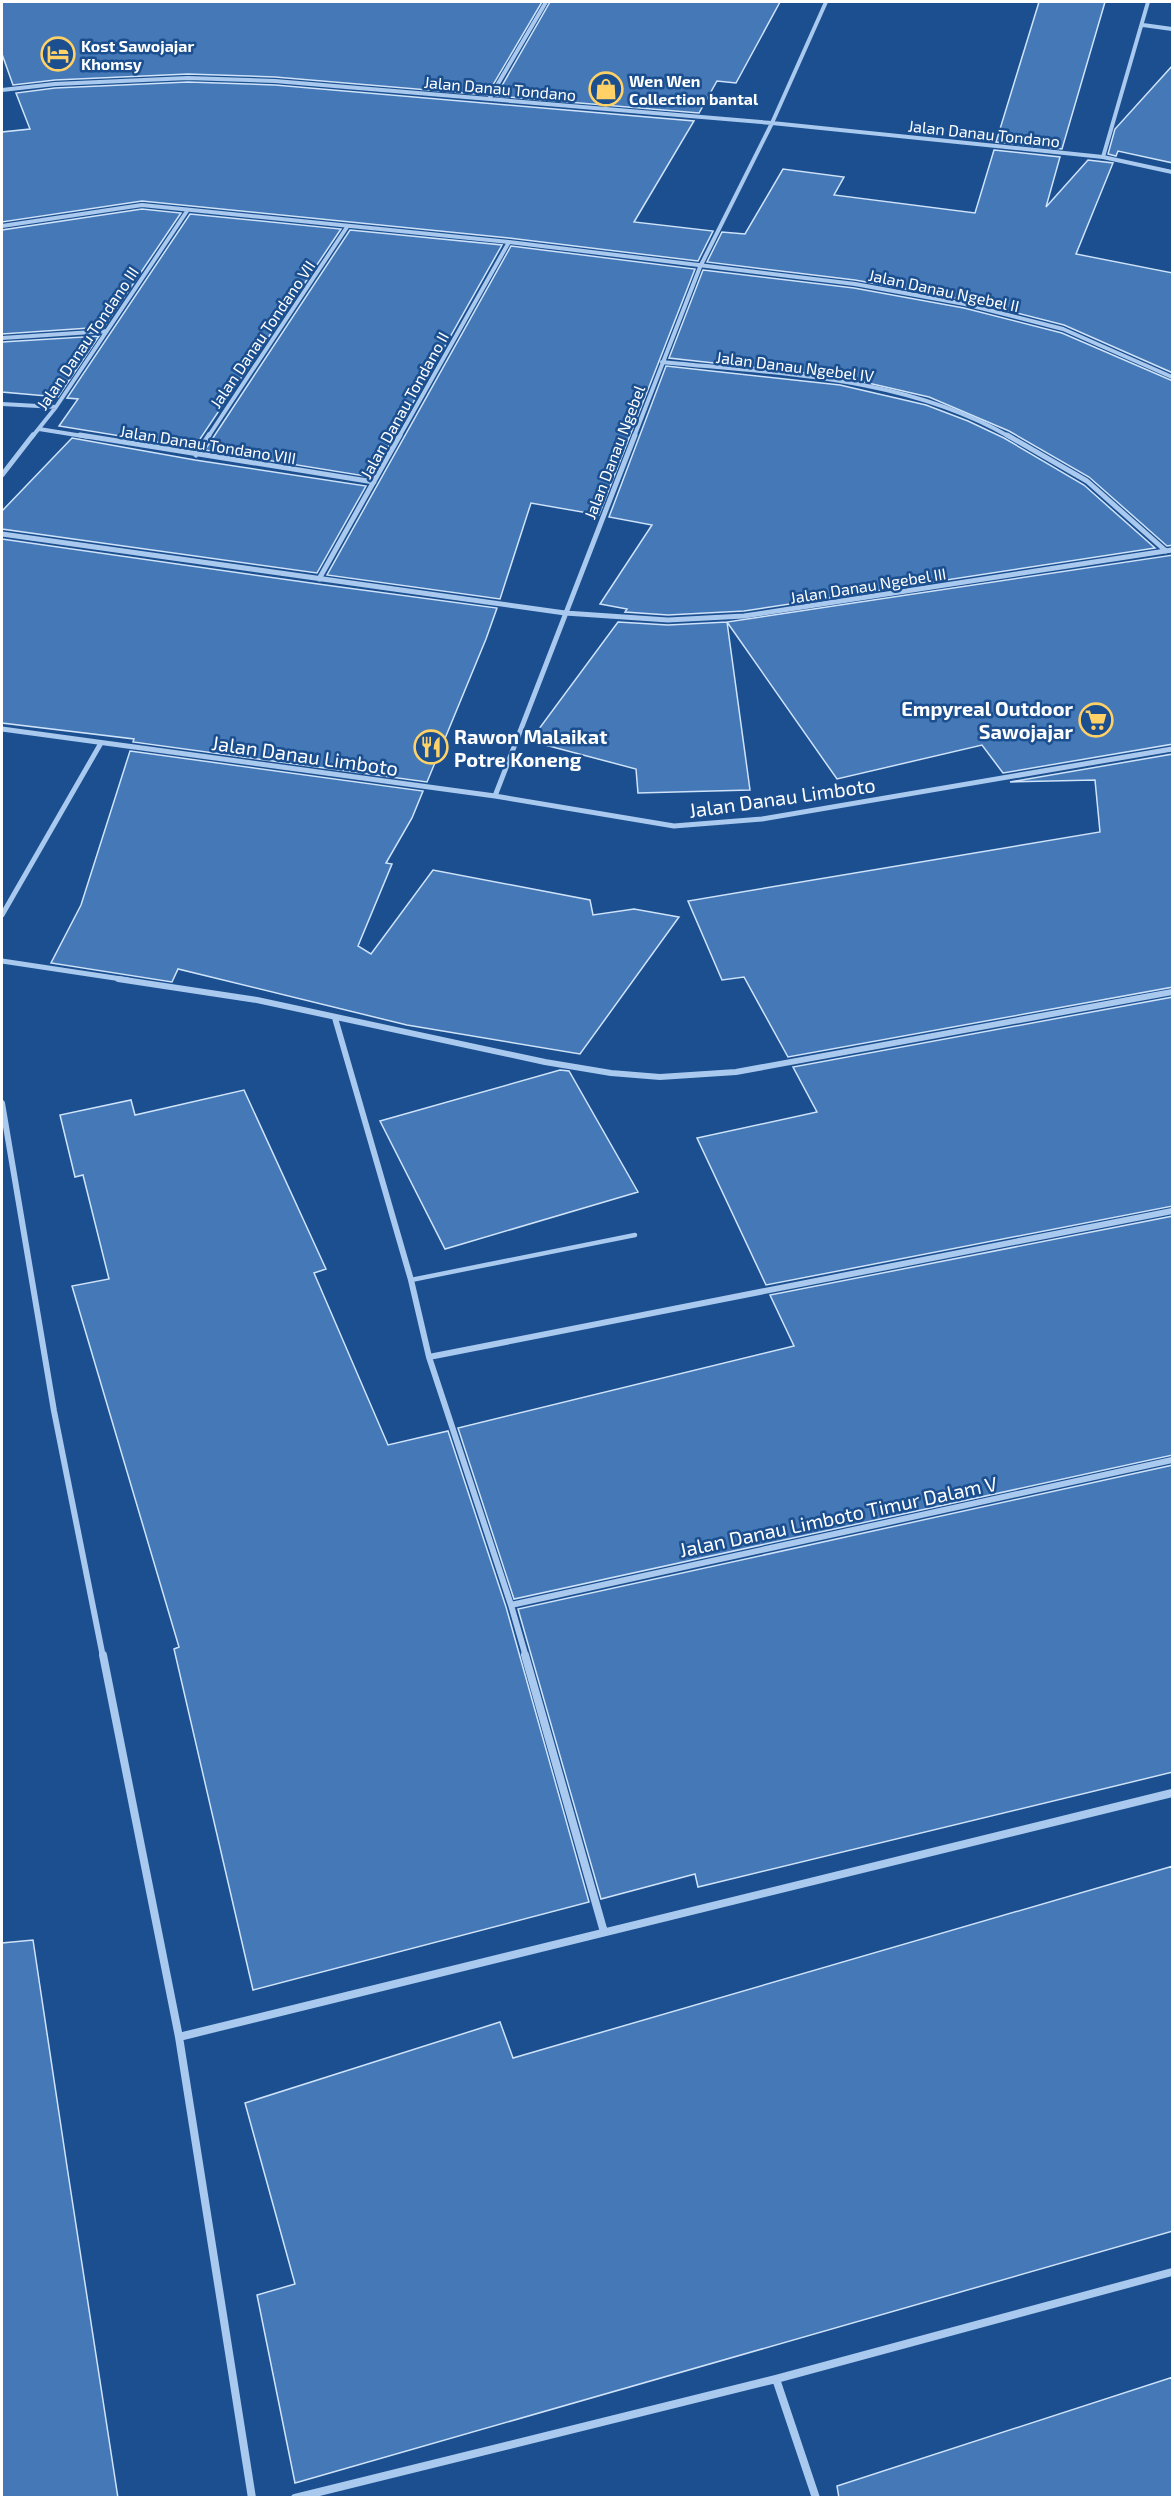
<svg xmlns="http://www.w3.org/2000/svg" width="1174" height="2499" font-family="'Exo 2',sans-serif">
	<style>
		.building { fill: #4478b7; stroke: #cfe3fa; stroke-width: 1.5 }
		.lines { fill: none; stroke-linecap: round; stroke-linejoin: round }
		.lane { stroke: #a9c9ee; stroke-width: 4.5 }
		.street-far3 { stroke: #a9c9ee; stroke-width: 4 }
		.street-far2 { stroke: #a9c9ee; stroke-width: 5 }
		.street-far1 { stroke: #a9c9ee; stroke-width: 6 }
		.street { stroke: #a9c9ee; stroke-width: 8 }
		.labels { text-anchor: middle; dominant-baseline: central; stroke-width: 5; stroke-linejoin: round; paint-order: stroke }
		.far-poi-label { font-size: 16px; font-weight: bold; fill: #fff; stroke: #1b4f8f; text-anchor: start }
		.far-street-label { font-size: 16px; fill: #fff; stroke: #1b4f8f }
		.poi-label { font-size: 20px; font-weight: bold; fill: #fff; stroke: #1b4f8f; text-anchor: end }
		.street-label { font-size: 20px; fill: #fff; stroke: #1b4f8f }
	</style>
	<rect width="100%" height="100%" fill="#1b4f8f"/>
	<!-- building -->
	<path class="building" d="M2 2H542L487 95 275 77 188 74 55 80 13 85 2 54Z
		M550 2H780L736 83 717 81 699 113 496 96Z
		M1039 2H1105L1062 149 996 142Z
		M1173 65V163L1118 151 1116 156 1108 154 1115 129Z
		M188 82 275 85 694 121 634 222 713 231 698 261 509 238 142 201 2 222V132L30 129 16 93 55 88Z
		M994 150 1060 157 1046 207 1088 160 1113 163 1076 254 1173 273V373L1064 325 966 300 855 280 707 262 722 232 745 234 783 169 844 177 834 195 975 213Z
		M142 209 181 213 104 327 2 334V230Z
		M190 214 341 229 194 448 59 426 78 399 67 398Z
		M350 230 502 245 371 477 205 450Z
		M511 246 695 269 599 515 531 503 500 599 327 575Z
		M703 270 854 288 964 308 1062 333 1173 381V545L1167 546 1089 477 1009 431 929 397 842 377 669 358Z
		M99 336 58 397 2 392V342Z
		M666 366 840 385 926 405 968 421 1004 438 1084 485 1155 548 744 611 668 615 625 612 627 609 600 604 652 525 609 517Z
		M72 438 195 460 366 486 317 573 2 529V511Z
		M2 539 318 584 497 608 486 639 427 782 133 742 134 739 2 723Z
		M1173 555V744L1003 773 982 745 837 779 727 622Z
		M618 622 668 625 727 622 750 790 638 793 636 769 530 741Z
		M130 751 423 791 412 818 386 863 392 864 358 946 371 954 433 870 590 900 593 915 634 909 679 917 580 1054 407 1025 178 969 172 982 51 963 81 905Z
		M1173 754V987L788 1057 744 977 722 980 688 901 1100 832 1095 780 1010 782Z
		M1173 997V1206L766 1285 697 1138 817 1112 793 1067Z
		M560 1070 569 1071 638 1192 445 1249 380 1121Z
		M244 1090 326 1269 314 1273 388 1445 448 1431 506 1607 589 1902 253 1990 174 1649 179 1647 72 1286 109 1279 83 1175 75 1177 60 1115 131 1100 135 1115Z
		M1173 1216V1455L514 1599 458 1428 794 1346 770 1295Z
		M1173 1465V1772L698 1887 695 1874 601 1899 518 1609Z
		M1173 1866V2231L295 2483 257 2295 295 2284 245 2103 500 2022 513 2058Z
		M33 1940 68 2173 118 2498H2V1943Z
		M1173 2377V2498H839L837 2486Z"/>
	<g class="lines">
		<!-- lane -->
		<path class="lane" d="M411 1280 635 1235"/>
		<!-- street-far3 -->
		<path class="street-far3" d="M1143 25 1172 29
			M2 90 55 84 188 78 275 81 772 123 1103 157 1172 172
			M489 99 546 2
			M1103 157 1148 2
			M2 226 142 205 509 242 855 284 965 304 1063 329 1172 377
			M2 338 107 331
			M662 362C781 374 904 376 1010 437
			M2 404 56 407
			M39 429 89 437
			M32 437 56 407 187 211
			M208 437 347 227
			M399 437 509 242
			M634 437 700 267 772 123 826 2"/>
		<!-- street-far2 -->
		<path class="street-far2" d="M80 435 374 482
			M1007 435 1087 481 1166 551
			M196 455 209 435
			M2 475 33 435
			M2 534 565 613 668 620 744 616 1172 550
			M319 579 400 435
			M2 729 495 796 674 826 762 819 1172 749
			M495 796 635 435
			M2 915 101 743
			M2 961 128 980"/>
		<!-- street-far1 -->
		<path class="street-far1" d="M118 979 257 1000 545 1062 611 1073 660 1077 736 1072 1172 992
			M335 1018 411 1280 429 1357 511 1605 526 1657
			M2 1103 54 1411 103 1657
			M429 1357 1172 1211
			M511 1605 1172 1460"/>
		<!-- street -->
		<path class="street" d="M103 1655 179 2037 252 2498
			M525 1655 604 1932
			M179 2037 1172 1793
			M776 2379 816 2498
			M295 2498 776 2379 1172 2272"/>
	</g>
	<!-- icons -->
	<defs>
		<symbol id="hotel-ring" viewBox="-11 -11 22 22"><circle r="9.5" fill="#1b4f8f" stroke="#ffd166" stroke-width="1.5"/><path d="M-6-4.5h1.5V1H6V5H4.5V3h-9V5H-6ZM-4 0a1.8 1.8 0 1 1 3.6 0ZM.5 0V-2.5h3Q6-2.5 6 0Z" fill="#ffd166"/></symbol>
		<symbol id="shop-ring" viewBox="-11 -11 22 22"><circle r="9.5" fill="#1b4f8f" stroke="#ffd166" stroke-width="1.5"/><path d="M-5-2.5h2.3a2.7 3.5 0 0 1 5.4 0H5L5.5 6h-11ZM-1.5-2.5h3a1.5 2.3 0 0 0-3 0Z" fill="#ffd166"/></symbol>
		<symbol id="supermarket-ring" viewBox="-11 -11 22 22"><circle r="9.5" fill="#1b4f8f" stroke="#ffd166" stroke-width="1.5"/><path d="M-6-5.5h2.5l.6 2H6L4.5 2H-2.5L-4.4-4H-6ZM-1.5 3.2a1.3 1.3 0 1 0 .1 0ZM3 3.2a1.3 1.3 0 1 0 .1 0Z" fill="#ffd166"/></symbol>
		<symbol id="restaurant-ring" viewBox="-11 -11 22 22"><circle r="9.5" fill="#1b4f8f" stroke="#ffd166" stroke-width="1.5"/><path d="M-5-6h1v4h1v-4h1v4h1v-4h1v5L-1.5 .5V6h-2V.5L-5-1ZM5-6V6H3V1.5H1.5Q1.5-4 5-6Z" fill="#ffd166"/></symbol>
	</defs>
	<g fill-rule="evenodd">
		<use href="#hotel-ring" x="39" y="35" width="38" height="38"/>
		<use href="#shop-ring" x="587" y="70" width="38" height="38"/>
		<use href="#supermarket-ring" x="1077" y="701" width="38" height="38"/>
		<use href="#restaurant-ring" x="412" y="728" width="38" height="38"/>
	</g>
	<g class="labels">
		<!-- far-poi labels -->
		<g class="far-poi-label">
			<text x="81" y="45">Kost Sawojajar<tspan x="81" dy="18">Khomsy</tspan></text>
			<text x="629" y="80">Wen Wen<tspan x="629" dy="18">Collection bantal</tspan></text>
		</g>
		<!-- far-street labels -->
		<g class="far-street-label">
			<text transform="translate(500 88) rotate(5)">Jalan Danau Tondano</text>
			<text transform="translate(984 133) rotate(6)">Jalan Danau Tondano</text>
			<text transform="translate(944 290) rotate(12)">Jalan Danau Ngebel II</text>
			<text transform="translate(262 334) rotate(-56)">Jalan Danau Tondano VII</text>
			<text transform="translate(87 338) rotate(-56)">Jalan Danau Tondano III</text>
			<text transform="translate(795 366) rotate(7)">Jalan Danau Ngebel IV</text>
			<text transform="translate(404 405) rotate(-61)">Jalan Danau Tondano II</text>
			<text transform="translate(208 444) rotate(9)">Jalan Danau Tondano VIII</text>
			<text transform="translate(614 452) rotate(-69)">Jalan Danau Ngebel</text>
			<text transform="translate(868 585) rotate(-9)">Jalan Danau Ngebel III</text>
		</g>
		<!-- poi labels -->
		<g class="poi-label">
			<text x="1073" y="708">Empyreal Outdoor<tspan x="1073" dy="23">Sawojajar</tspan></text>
			<text x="454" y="736" text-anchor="start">Rawon Malaikat<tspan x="454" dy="23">Potre Koneng</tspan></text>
		</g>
		<!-- street labels -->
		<g class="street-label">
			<text transform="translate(305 755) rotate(8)">Jalan Danau Limboto</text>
			<text transform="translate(782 797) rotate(-8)">Jalan Danau Limboto</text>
			<text transform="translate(838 1516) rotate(-12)">Jalan Danau Limboto Timur Dalam V</text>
		</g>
	</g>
	<!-- border -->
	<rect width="1174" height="2499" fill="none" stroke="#ffffff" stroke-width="6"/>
</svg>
